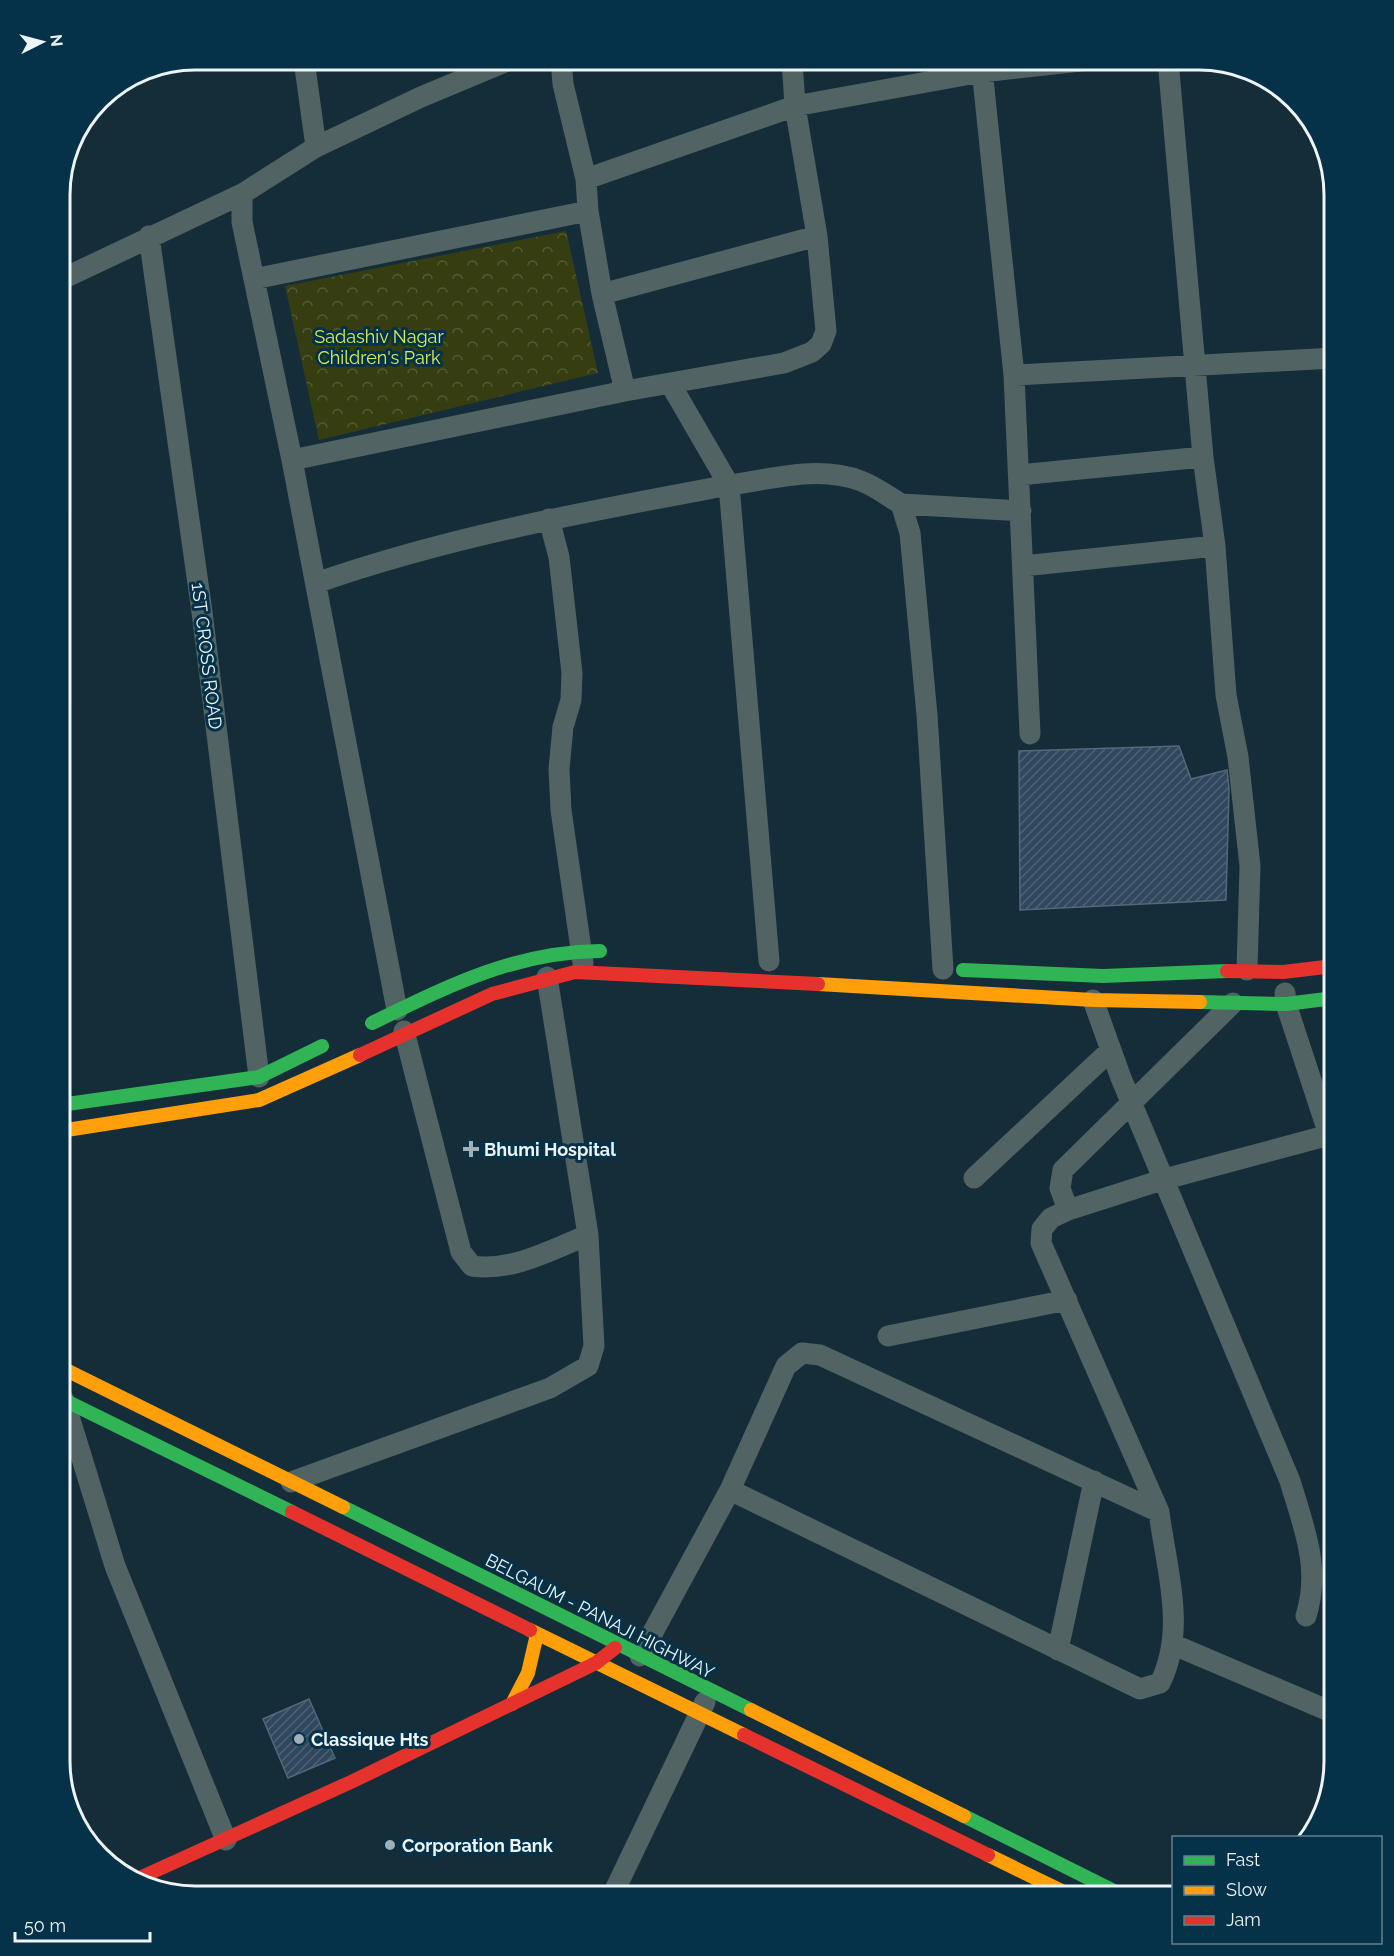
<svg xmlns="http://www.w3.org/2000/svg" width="1394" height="1956" font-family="Raleway,sans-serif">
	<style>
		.park { fill: url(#park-crowns) }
		.building { fill: url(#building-hatch); stroke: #546879; stroke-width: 1.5 }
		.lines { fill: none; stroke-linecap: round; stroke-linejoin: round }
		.street { stroke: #516363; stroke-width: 21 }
		.fast { stroke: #30b455; stroke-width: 14 }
		.slow { stroke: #ff9f0a; stroke-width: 14 }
		.jam { stroke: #e5322d; stroke-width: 14 }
		.poi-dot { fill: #a1afb6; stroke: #053248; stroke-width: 2 }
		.labels { text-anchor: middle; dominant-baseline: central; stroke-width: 6; stroke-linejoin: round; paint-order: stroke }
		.park-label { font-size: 18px; fill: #dcef4f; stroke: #053248 }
		.street-label { font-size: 18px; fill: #edf5f9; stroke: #053248 }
		.poi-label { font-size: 18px; font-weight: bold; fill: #edf5f9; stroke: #053248; text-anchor: start }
		.rim { fill: none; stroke: #edf5f9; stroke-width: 3 }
	</style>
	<defs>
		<pattern id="park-crowns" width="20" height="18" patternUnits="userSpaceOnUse" patternTransform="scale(1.5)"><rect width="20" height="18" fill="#363e11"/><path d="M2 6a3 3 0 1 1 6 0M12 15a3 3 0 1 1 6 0" fill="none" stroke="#535a34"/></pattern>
		<pattern id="building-hatch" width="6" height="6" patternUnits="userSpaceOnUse" patternTransform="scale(1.5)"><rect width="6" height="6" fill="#2f485d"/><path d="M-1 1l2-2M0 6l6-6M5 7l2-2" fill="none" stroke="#4d6375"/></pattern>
	</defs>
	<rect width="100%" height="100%" fill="#142d39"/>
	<!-- park -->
	<path class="park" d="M566 231 598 373 319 440 285 286Z"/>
	<!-- building -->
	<path class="building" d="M1179 746 1191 779 1227 770 1229 789 1226 900 1020 910 1019 751Z
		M309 1699 335 1758 288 1778 263 1719Z"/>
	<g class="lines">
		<!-- street -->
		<path class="street" d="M304 60 316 147
			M561 60 563 84 586 179 588 211 602 294 625 391
			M981 60 1014 375 1030 734
			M1168 60 1203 457 1215 546 1226 695 1238 757 1250 866 1247 970
			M586 179 795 106 982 72 1090 60
			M242 194V222L254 279
			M149 236 202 612 259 1077
			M60 280 242 194 316 147 421 97 510 60
			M602 294 817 236
			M1014 375 1334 358
			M671 385 729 485C773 479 818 465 861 481 875 486 889 497 901 504L910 533 927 715 943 969
			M292 460 254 279 588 211
			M1019 475 1203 457
			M901 504 1021 511
			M549 519 559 557 572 673 571 700 563 727 559 769 561 810 583 963
			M1023 566 1215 546
			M316 583C450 536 590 511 729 485L769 961
			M1285 993 1286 1004 1334 1150
			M1093 1000 1121 1078 1290 1481C1304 1528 1321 1568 1306 1616
			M397 1010 292 460 625 391 784 363 812 352 821 344 826 331 817 236 795 106 792 60
			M404 1031 461 1252 472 1266C512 1272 551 1250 588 1235
			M974 1178 1111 1050
			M1068 1210 1060 1188 1063 1170 1233 1003
			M888 1336 1067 1300
			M64 1400 115 1566 226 1840
			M291 1482 550 1388 588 1366 594 1346 588 1235 547 977
			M730 1490 1140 1689 1160 1683C1187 1630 1166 1567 1159 1512
			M1172 1644 1334 1713
			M1058 1650 1094 1481
			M640 1656 730 1490 786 1366 802 1353 820 1355 1159 1512 1041 1243 1042 1229 1051 1218 1068 1210 1165 1179 1329 1135
			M612 1896 705 1702"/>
		<!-- fast -->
		<path class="fast" d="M963 970 1103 976 1227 971
			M1200 1002 1286 1004 1334 998
			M372 1023C448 986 514 952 600 951
			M60 1105 259 1077 322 1046
			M60 1330 64 1369
			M60 1398 292 1512
			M343 1507 751 1710
			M964 1816 1124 1896"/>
		<!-- slow -->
		<path class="slow" d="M818 984 1093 1000 1200 1002
			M60 1131 259 1100 360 1055
			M60 1367 343 1507
			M530 1630 744 1735
			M512 1704 528 1673 537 1634
			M751 1710 964 1816
			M988 1855 1072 1896"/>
		<!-- jam -->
		<path class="jam" d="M1227 971 1283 972 1334 966
			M360 1055 492 994 575 972 818 984
			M292 1512 530 1630
			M744 1735 988 1855
			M135 1880 351 1782 596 1663 615 1648"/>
	</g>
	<!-- markers -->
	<g class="poi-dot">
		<path d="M468 1140h6v6h6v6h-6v6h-6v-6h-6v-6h6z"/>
		<circle cx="299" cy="1739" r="6"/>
		<circle cx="390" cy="1845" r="6"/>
	</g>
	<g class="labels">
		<!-- park labels -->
		<g class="park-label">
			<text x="379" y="336">Sadashiv Nagar<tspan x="379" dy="21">Children's Park</tspan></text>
		</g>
		<!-- street labels -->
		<g class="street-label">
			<text transform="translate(207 656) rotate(83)">1ST CROSS ROAD</text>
			<text transform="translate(600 1616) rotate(27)">BELGAUM - PANAJI HIGHWAY</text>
		</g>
		<!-- poi labels -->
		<g class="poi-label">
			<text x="484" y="1149">Bhumi Hospital</text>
			<text x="311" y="1739">Classique Hts</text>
			<text x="402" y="1845">Corporation Bank</text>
		</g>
	</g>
	<!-- crop -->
	<path d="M0 0H1394V1956H0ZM195 70H1199A125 125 0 0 1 1324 195V1761A125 125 0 0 1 1199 1886H195A125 125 0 0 1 70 1761V195A125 125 0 0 1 195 70Z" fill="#053248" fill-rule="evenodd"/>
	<path class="rim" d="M195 70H1199A125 125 0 0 1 1324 195V1761A125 125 0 0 1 1199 1886H195A125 125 0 0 1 70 1761V195A125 125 0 0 1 195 70Z"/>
	<!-- legend -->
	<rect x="1172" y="1836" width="210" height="108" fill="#053248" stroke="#62808f" stroke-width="1.5"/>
	<rect x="1184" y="1856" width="30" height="9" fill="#30b455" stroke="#62808f" stroke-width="1.5"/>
	<text x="1226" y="1866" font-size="18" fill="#edf5f9">Fast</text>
	<rect x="1184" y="1886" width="30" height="9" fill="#ff9f0a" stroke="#62808f" stroke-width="1.5"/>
	<text x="1226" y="1896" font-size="18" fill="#edf5f9">Slow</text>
	<rect x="1184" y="1916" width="30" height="9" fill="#e5322d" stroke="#62808f" stroke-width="1.5"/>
	<text x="1226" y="1926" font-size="18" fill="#edf5f9">Jam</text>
	<!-- north arrow -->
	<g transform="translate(42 42) rotate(84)" stroke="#053248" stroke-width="4.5" paint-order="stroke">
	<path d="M0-4.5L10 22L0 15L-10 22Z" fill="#edf5f9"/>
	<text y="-9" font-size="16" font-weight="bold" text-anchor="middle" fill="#edf5f9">N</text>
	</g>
	<!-- scale -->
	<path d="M15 1932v9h135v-9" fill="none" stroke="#edf5f9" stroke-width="3"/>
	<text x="24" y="1932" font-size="18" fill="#edf5f9" stroke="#053248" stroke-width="4.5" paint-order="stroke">50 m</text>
</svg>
